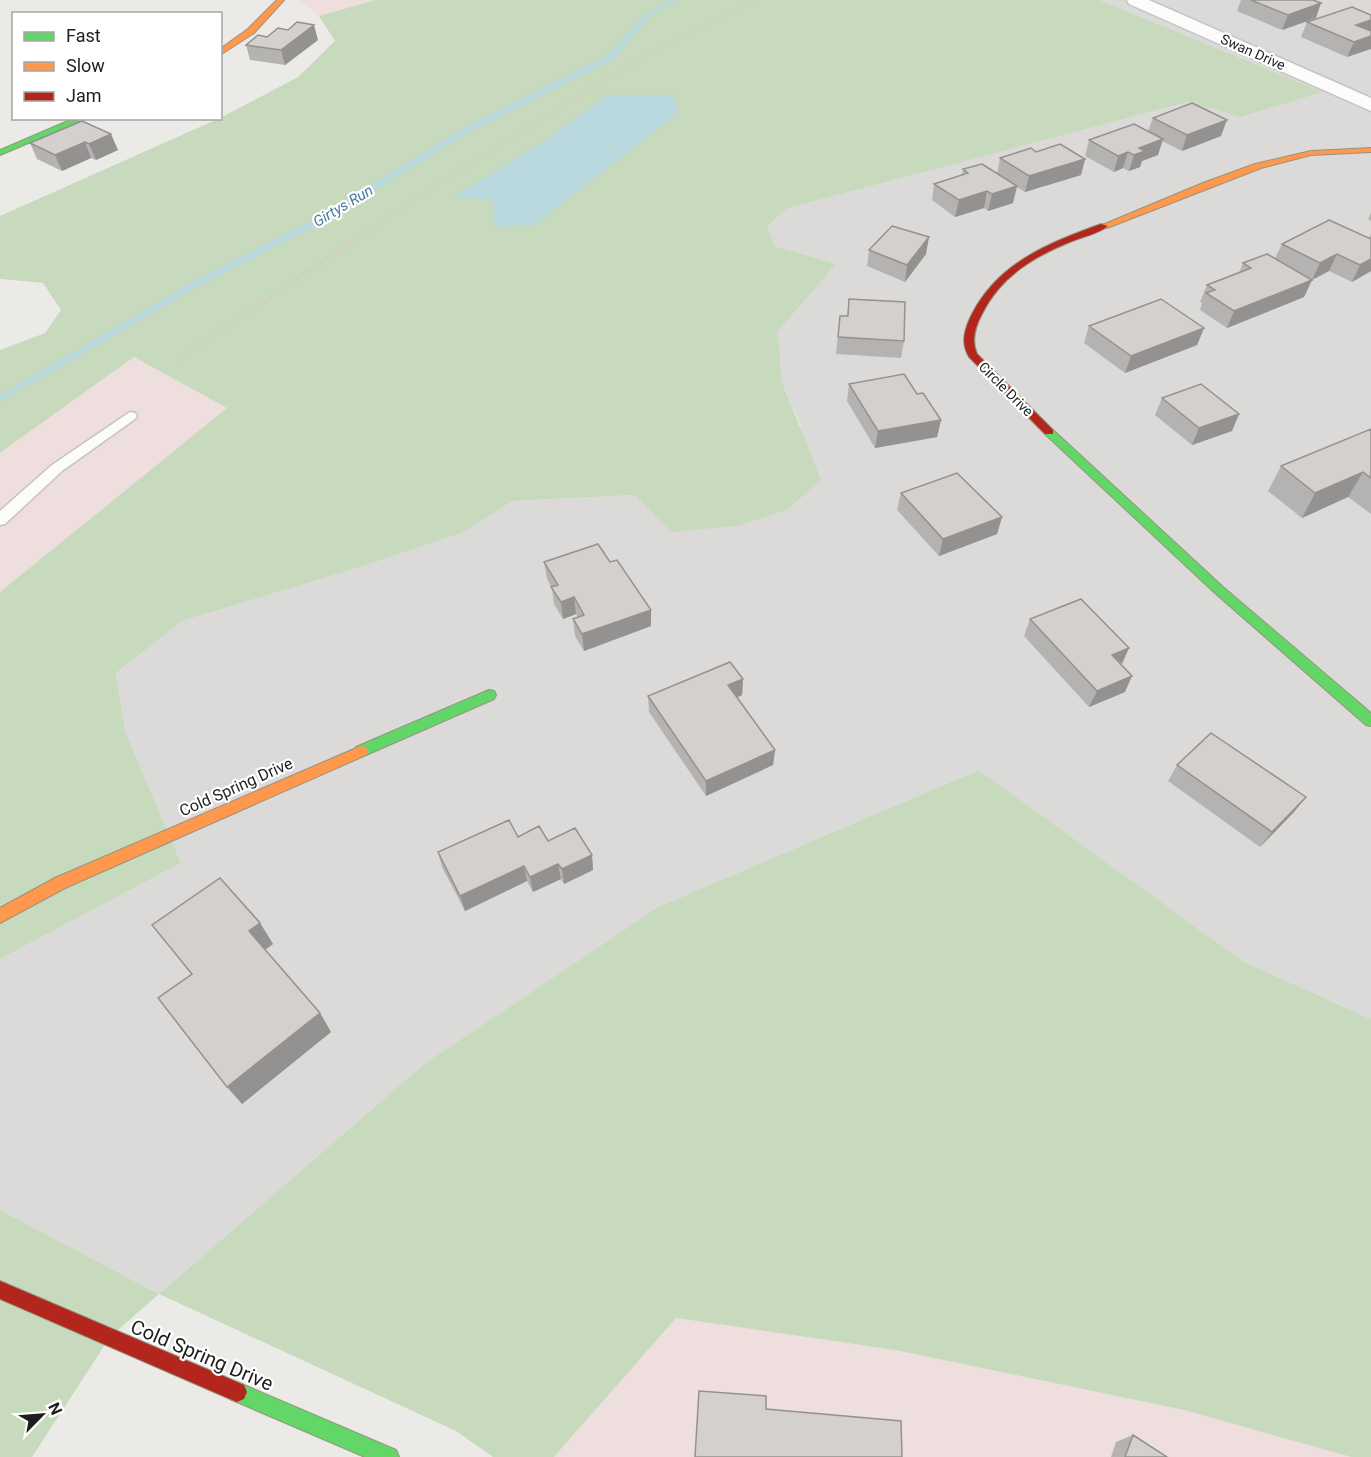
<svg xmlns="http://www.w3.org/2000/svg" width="1371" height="1457" font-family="Roboto,sans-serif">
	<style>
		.residential { fill: #dbdad8 }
		.commercial { fill: #eededd }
		.forest { fill: #c8dabd }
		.water { fill: #bad9df }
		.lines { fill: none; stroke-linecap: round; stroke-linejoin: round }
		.stream { fill: #bad9df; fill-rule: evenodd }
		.lane-casing { stroke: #c5c4c3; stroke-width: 3 }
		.street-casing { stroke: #c5c4c3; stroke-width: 3 }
		.fast-casing { stroke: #95957f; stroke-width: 2 }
		.slow-casing { stroke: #95957f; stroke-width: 2 }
		.jam-casing { stroke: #95957f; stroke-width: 2 }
		.path-far1 { stroke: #d5c8c6; stroke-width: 2; stroke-dasharray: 1.5 1.5; stroke-linecap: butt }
		.path { stroke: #d5c8c6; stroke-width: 3; stroke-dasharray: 2 2; stroke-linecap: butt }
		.lane { fill: #fcfcfb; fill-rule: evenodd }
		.street { fill: #fcfcfb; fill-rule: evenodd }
		.fast { fill: #63d668; fill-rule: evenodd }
		.slow { fill: #ff974d; fill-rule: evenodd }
		.jam { fill: #b3261e; fill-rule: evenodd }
		.wall { fill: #b5b3b1 }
		.shaded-wall { fill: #949290 }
		.building { fill: #d3d0ce; stroke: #949290; stroke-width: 1.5 }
		.labels { text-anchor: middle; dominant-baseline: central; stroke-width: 4.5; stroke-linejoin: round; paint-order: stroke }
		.far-street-label { font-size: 14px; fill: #1e1e1e; stroke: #fff }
		.far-water-label { font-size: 15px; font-style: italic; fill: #497ba3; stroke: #fff }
		.street-label { font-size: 16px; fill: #1e1e1e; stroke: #fff }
		.near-street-label { font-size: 20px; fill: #1e1e1e; stroke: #fff }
	</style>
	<rect width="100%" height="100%" fill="#eceae7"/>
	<!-- residential -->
	<path class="residential" d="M1100 0H1371V1019L1244 962 979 770 658 907 424 1064 159 1294 0 1210V959L181 863 125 731 116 673 182 621 364 566 460 533 513 501 635 495 801 427 782 382 778 330 835 264 775 246 767 226 788 208 1187 101 1241 117 1322 92Z"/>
	<!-- commercial -->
	<path class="commercial" d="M299 0H375L319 16Z
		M134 357 228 408 0 592V453Z
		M676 1318 895 1350 1184 1410 1351 1457H554Z"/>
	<!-- forest -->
	<path class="forest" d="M375 0H1100L1323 92 1241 117 1187 102 788 208 767 226 775 246 836 264 778 331 782 382 821 480 787 510 737 526 671 532 635 495 513 501 461 533 364 566 182 621 116 673 125 731 181 863 0 959V592L227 408 134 357 0 453V350L45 333 61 310 43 283 0 279V216L220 118 298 77 335 41 319 16Z
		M979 770 1244 962 1371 1019V1457H1351L1184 1410 895 1350 676 1318 554 1457H493L456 1431 159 1294 110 1337 32 1457H0V1210L159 1294 424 1064 658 907Z"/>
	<!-- water -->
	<path class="water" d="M607 95H673L679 112 535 225 493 227V200L453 197 550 138Z"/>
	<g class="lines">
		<!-- stream -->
		<path class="stream" d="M669 0H677L649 17 614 59 473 130 329 219 202 284 0 402V395L196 280 323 215 467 126 608 55 645 15Z"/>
		<defs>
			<path id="lane" d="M130 412 135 413 137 416 135 419 62 471 5 524 0 525V511L52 465Z"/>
			<path id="street" d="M1127 0H1149L1371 98V111L1129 4Z"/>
			<path id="fast" d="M75 118H87L0 155V150Z
				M1049 429 1053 430 1223 587 1371 713V726L1366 725 1215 593 1045 434V430Z
				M489 690 494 691 496 695 494 699 366 755H356L354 751 356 747Z
				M237 1382 396 1450 399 1457H365L230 1399 227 1392 230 1385Z"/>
			<path id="slow" d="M277 0H284L254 33 220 55V49L248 29Z
				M1371 148V152L1311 155 1261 168 1107 228 1100 226 1203 183 1255 164 1311 151Z
				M361 746 366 747 368 751 366 755 65 888 0 923V908L55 878Z"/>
			<path id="jam" d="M1101 224 1108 226C1098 234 1082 237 1070 242 1033 257 1000 277 982 314 975 327 971 340 977 354L1053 430V434H1045L969 357C960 342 965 328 972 314 999 262 1049 243 1101 224Z
				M0 1281 244 1385 247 1392 244 1399 237 1402 0 1299Z"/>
		</defs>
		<!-- lane casing -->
		<use href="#lane" class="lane-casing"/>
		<!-- street casing -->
		<use href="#street" class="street-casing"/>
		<!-- fast casing -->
		<use href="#fast" class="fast-casing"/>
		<!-- slow casing -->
		<use href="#slow" class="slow-casing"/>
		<!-- jam casing -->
		<use href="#jam" class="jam-casing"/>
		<!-- path-far1 -->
		<path class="path-far1" d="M366 232 431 188 626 67 754 0"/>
		<!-- path -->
		<path class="path" d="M177 360 368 231"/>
		<!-- lane -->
		<use href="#lane" class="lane"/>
		<!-- street -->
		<use href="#street" class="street"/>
		<!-- fast -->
		<use href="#fast" class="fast"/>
		<!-- slow -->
		<use href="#slow" class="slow"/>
		<!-- jam -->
		<use href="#jam" class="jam"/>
	</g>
	<!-- wall -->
	<path class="wall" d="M1241 0H1313L1316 18 1282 30 1237 11Z
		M1371 15 1347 57 1301 37 1307 22Z
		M288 30 318 40 285 65 250 60 246 45Z
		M1153 118 1221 136 1182 151 1162 141 1158 155 1142 161 1140 167 1129 171 1123 168 1114 172 1085 156 1089 140 1148 131Z
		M82 121 118 150 96 160 91 158 62 171 37 159 30 143Z
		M1036 152 1085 159 1081 175 1025 192 1017 187 1013 203 988 211 984 208 955 217 932 200 934 184 962 175 963 169 997 174 1000 158Z
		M1371 213V221L1368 219Z
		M1371 234V271L1352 282 1329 271 1312 280 1304 297 1227 328 1200 310 1202 303 1200 302 1207 285 1239 273 1243 263 1275 258 1282 244 1369 238Z
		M869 250 926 254 905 282 867 266Z
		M849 299 904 341 901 358 836 354 840 316H847Z
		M1089 326 1204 328 1197 345 1125 373 1084 343Z
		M849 384 917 394 941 420 937 437 875 448 847 401Z
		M1162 398 1239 414 1232 431 1192 445 1155 415Z
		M1371 429V514L1348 497 1302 518 1268 491 1281 466Z
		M901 493 1002 517 997 534 939 556 897 510Z
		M544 562H610L651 610V626L584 651 575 636 573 619 578 617 576 614 563 619 554 604 552 588 547 579Z
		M1030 619 1121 665 1125 692 1089 707 1024 636Z
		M743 679 742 695 737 698 775 750 773 765 706 796 649 712 648 696Z
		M1177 765 1306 797 1294 812 1260 847 1168 781Z
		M518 837 548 841 592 855 593 870 564 884 561 879 533 892 527 881 465 911 442 867 438 852Z
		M260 923 273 944 265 950 320 1013 331 1032 242 1104 191 974 152 925Z
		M1133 1435 1167 1457H1111L1116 1442Z"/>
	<!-- shaded-wall -->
	<path class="shaded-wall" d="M1321 3 1316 18 1282 30 1288 15Z
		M1371 20V33L1356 25Z
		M314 25 318 40 285 65 281 50Z
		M1371 36V49L1347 57 1354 42Z
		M1227 120 1221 136 1182 151 1187 135Z
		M111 134 118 150 96 160 89 144Z
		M1163 139 1158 155 1142 161 1140 167 1129 171 1134 155 1139 148Z
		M85 142 91 158 62 171 55 155Z
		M1128 152 1123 168 1114 172 1118 156Z
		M1085 159 1081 175 1025 192 1029 176Z
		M1017 186 1013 203 988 211 992 194Z
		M987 191 984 208 955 217 959 200Z
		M929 237 926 254 905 282 907 265Z
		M1337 254 1329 271 1312 280 1320 263Z
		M1371 259V271L1352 282 1360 265Z
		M1312 280 1304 297 1227 328 1234 311Z
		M1204 328 1197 345 1125 373 1131 356Z
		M1239 414 1232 431 1192 445 1199 428Z
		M941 420 937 437 875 448 878 431Z
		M1363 472 1348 497 1302 518 1315 493Z
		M1002 517 997 534 939 556 943 539Z
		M574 597 576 614 563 619 561 602Z
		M651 610V626L584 651 582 634Z
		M1129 648 1122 664 1112 655Z
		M1132 676 1125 692 1089 707 1097 691Z
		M743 679 742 695 727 702 728 685Z
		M775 750 773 765 706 796V781Z
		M1306 797 1294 812 1260 847 1272 832Z
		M592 855 593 870 564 884 562 869Z
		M558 864 561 879 533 892 530 877Z
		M524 866 527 881 465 911 460 896Z
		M260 923 273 944 262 952 249 931Z
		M320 1013 331 1032 242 1104 227 1087Z"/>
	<!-- building -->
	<path class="building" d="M1251 0H1313L1321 3 1288 15Z
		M1352 7 1371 15V20L1356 25 1371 31V36L1354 42 1307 22Z
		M297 22 314 25 281 50 246 45 258 35 267 37 278 28 288 30Z
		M1192 103 1227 120 1187 135 1153 118Z
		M82 121 111 134 89 144 85 142 55 155 30 143Z
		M1134 124 1163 139 1139 148 1145 151 1134 155 1128 152 1118 156 1089 140Z
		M1060 144 1085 159 1029 176 1000 158 1031 148 1036 152Z
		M982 164 1017 186 992 194 987 191 959 200 934 184 968 173 963 169Z
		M1329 220 1371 239V259L1360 265 1337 254 1320 263 1282 244Z
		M892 226 929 237 907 265 869 250Z
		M1267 254 1312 280 1234 311 1206 293 1215 290 1207 285 1251 268 1243 263Z
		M849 299 905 302 904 341 838 337 840 316H848Z
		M1161 299 1204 328 1131 356 1089 326Z
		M904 374 917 394 923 393 941 420 878 431 849 384Z
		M1201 384 1239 414 1199 428 1162 398Z
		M1371 429V478L1363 472 1315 493 1281 466Z
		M957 473 1002 517 943 539 901 493Z
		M598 544 610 562 617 560 651 610 582 634 573 619 584 615 574 597 561 602 551 587 558 585 544 562Z
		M1081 599 1129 648 1112 655 1132 676 1097 691 1030 619Z
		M730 662 743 679 728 685 775 750 706 781 648 696Z
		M1211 733 1306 797 1272 832 1177 765Z
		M509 820 518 837 539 826 548 841 575 828 592 855 562 869 558 864 530 877 524 866 460 896 438 852Z
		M220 878 260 923 249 931 320 1013 227 1087 158 998 192 974 152 925Z
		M699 1391 766 1396V1409L901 1421 902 1457H695Z
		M1133 1435 1167 1457H1125Z"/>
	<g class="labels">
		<!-- far-street labels -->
		<g class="far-street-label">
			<text transform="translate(1253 52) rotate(24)">Swan Drive</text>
			<text transform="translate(1006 389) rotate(45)">Circle Drive</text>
		</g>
		<!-- far-water labels -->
		<g class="far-water-label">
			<text transform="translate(343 206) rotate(-31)">Girtys Run</text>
		</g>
		<!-- street labels -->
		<g class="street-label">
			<text transform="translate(236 787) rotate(-24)">Cold Spring Drive</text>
		</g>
		<!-- near-street labels -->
		<g class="near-street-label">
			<text transform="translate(202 1355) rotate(23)">Cold Spring Drive</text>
		</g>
	</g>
	<!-- legend -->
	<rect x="12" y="12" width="210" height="108" fill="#ffffff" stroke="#a5a5a5" stroke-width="1.5"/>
	<rect x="24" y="32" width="30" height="9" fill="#63d668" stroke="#a5a5a5" stroke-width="1.5"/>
	<text x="66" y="42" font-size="18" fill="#1e1e1e">Fast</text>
	<rect x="24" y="62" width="30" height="9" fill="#ff974d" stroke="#a5a5a5" stroke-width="1.5"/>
	<text x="66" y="72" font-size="18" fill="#1e1e1e">Slow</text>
	<rect x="24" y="92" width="30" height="9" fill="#b3261e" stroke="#a5a5a5" stroke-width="1.5"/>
	<text x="66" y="102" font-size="18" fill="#1e1e1e">Jam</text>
	<!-- north arrow -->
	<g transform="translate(42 1415) rotate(65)" stroke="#ffffff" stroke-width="4.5" paint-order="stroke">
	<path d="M0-4.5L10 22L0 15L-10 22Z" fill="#1e1e1e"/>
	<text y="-9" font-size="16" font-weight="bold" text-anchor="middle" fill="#1e1e1e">N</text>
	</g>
</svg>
